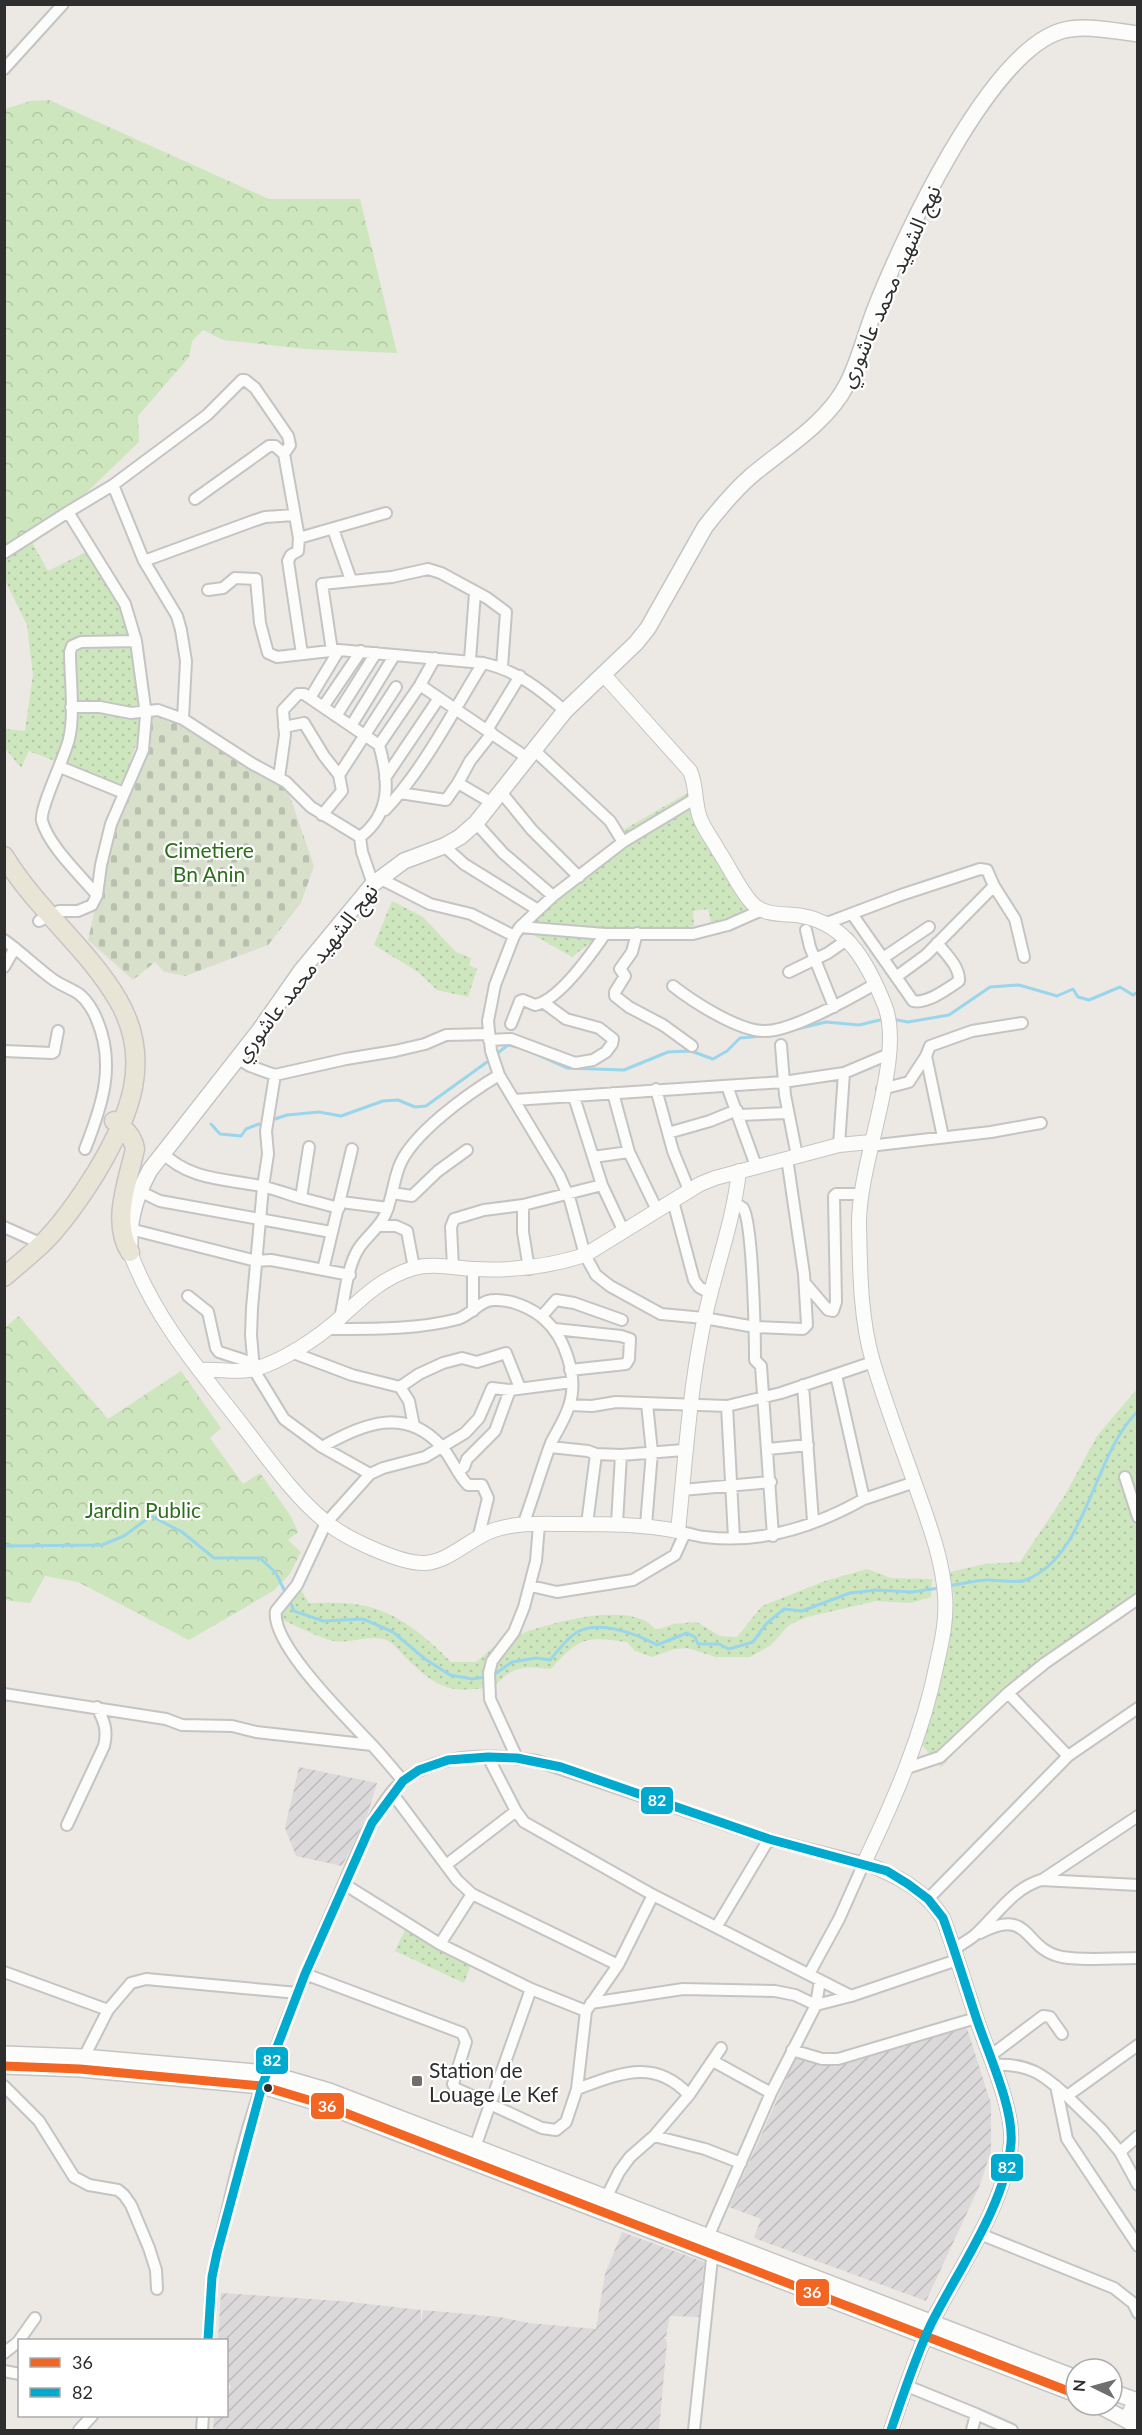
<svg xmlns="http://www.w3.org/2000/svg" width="1142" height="2435" font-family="Lato,'Noto Sans Arabic',sans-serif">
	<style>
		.industrial { fill: url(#industrial-furrows) }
		.grass { fill: url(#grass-dots) }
		.forest { fill: url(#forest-crowns) }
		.cemetery { fill: url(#cemetery-stones) }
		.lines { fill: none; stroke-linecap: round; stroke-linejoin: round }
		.stream { stroke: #99d6ec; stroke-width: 3 }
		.minor-casing { stroke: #c5c4c5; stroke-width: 14 }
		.tertiary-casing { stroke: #c5c4c5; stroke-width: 16 }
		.secondary-casing { stroke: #c5c4c5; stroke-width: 18 }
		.primary-casing { stroke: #c6c5c4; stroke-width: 21 }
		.minor { stroke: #fcfcfb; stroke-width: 10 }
		.tertiary { stroke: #fcfcfb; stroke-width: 14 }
		.secondary { stroke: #fcfcfb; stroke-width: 15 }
		.primary { stroke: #e8e4d6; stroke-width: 18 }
		.bus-1-casing { stroke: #fff; stroke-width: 14 }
		.bus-2-casing { stroke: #fff; stroke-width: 14 }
		.bus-1 { stroke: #f26522; stroke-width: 9 }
		.bus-2 { stroke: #00a9ce; stroke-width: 9 }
		.poi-dot { fill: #706f6e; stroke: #fff; stroke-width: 2 }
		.bus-dot { fill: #2e2e2e; stroke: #fff; stroke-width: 2 }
		.labels { text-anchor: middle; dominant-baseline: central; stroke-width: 4.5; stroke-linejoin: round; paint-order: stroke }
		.street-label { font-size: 21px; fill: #2e2e2e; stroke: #fff }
		.park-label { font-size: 21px; fill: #2c6e1b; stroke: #fff }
		.poi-label { font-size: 21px; fill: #2e2e2e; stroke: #fff; text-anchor: start }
		.line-badge { stroke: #fff; stroke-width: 2 }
		.badge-label { font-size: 16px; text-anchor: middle; font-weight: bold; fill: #fff }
	</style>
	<defs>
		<pattern id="industrial-furrows" width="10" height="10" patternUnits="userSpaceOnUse" patternTransform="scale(1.5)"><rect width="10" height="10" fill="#dcd9db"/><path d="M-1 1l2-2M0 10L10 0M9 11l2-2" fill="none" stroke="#bdbbbc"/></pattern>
		<pattern id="grass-dots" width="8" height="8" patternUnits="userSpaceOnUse" patternTransform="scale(1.5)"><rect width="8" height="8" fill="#cee6be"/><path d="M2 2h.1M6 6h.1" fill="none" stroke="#b1c6a4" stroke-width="1.8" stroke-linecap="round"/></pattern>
		<pattern id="forest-crowns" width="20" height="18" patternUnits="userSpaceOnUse" patternTransform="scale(1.5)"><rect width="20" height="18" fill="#cee6be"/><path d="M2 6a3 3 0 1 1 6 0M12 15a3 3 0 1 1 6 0" fill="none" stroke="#b1c6a4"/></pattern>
		<pattern id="cemetery-stones" width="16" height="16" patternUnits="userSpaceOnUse" patternTransform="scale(1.5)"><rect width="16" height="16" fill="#d8e0cc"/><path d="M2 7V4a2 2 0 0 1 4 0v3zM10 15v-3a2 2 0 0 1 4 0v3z" fill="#bac0b0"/></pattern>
	</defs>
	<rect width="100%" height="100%" fill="#ece8e4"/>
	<!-- industrial -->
	<path class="industrial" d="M299 1767 377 1783 367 1816 342 1866 296 1856 285 1828Z
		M965 2022 991 2104V2151L979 2187 926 2301 754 2238 761 2219 729 2207 799 2051 835 2067Z
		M622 2232 704 2262 699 2317 670 2316 666 2337H664L667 2342 659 2430H213L214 2416H226L227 2396 231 2386 227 2382 226 2340H218L221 2293 341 2301 421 2310V2324L423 2310 500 2317 529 2323 596 2329 605 2274Z"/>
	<!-- grass -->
	<path class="grass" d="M33 544 48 571 86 552 123 606 133 639 145 662 137 742 121 787 29 751 21 768 5 748V729L25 731 33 674 27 625 5 580V555Z
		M691 791 690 806 694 822 754 909 711 923 708 909 693 911 694 926 687 927 636 930 609 928 572 957 523 929 611 850 625 829Z
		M392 901 423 917 456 952 471 958 469 965 477 969 468 997 437 990 418 972 374 945Z
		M1137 1389V1605L1033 1676 1006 1700 941 1767 922 1745 951 1621 954 1597 950 1572 985 1564 1020 1562 1065 1495 1097 1436Z
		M867 1569 891 1578 932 1579 931 1597 911 1603 876 1601 807 1617 789 1625 771 1645 750 1657H716L687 1648 674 1649 652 1657 635 1651 627 1642C586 1636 579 1637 551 1669 524 1666 513 1665 494 1687 450 1693 440 1690 408 1660 402 1654 395 1645 388 1641 373 1633 350 1644 334 1641 317 1637 299 1627 283 1620L281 1612 299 1587 309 1603C326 1603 344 1602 361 1605 398 1612 425 1636 451 1662H476C484 1656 492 1647 501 1642 532 1627 632 1596 656 1630L673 1624 697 1622 720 1636 737 1637 762 1606 825 1581Z
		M408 1924 474 1956 464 1983 395 1951Z"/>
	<!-- forest -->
	<path class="forest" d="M49 100 269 199H360L397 353 306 349 223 340 203 330 192 341 189 357 138 416 139 442 33 544 5 555V109L30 101Z
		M19 1316 108 1419 181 1371 221 1428 210 1438 243 1484 260 1473 290 1515 298 1532 288 1540 301 1552 289 1575 273 1591 189 1640 78 1582 45 1576 30 1603 5 1600V1327Z"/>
	<!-- cemetery -->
	<path class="cemetery" d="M152 712 174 719 287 788 314 866 301 903 268 945 185 976 164 972 155 962 133 980 88 940 108 850 148 745Z"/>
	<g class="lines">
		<!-- stream -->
		<path class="stream" d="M897 1020 908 1022 949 1015 990 987 1019 985 1057 996 1073 989 1078 997 1089 1000 1120 987 1133 995 1138 992
			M793 1030 826 1022 859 1025 880 1020
			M499 1052 508 1045 522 1048
			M531 1052 567 1068 624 1070 668 1052 691 1051 713 1059 727 1051 740 1038 763 1036
			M275 1119 287 1115 319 1112 341 1116 383 1101 398 1100 415 1107 426 1106 487 1062
			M211 1124 220 1134 241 1136 246 1129 259 1124
			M4 1546 102 1545 124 1536 151 1516 182 1532 214 1558H260L276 1573 286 1594
			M948 1586C962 1584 976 1580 989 1580 1000 1580 1016 1584 1026 1580 1088 1555 1092 1456 1138 1411
			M289 1599 294 1611 323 1621 363 1619 393 1632 425 1659 450 1675 472 1679 492 1676 512 1662 536 1658 550 1660C557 1652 566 1639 576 1633 598 1619 637 1634 657 1645L687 1633 695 1637 698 1644H719L729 1649 753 1642 766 1624 784 1609 802 1611 850 1593 876 1590 912 1592 939 1588"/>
		<defs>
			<path id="minor" d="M4 69 63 4
				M195 499 269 446H275L284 454 299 538 298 551 291 555 288 561 302 654
				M68 512 113 485
				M333 529 351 580
				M299 538 386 513
				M4 553 68 512 125 604 136 641 146 715 143 750 111 824 101 865 97 895 92 905 78 911H59L39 921
				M144 561 253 521 265 517 295 515
				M208 590 223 588 235 578 256 579 260 623 268 653 277 657 339 650 483 663C516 670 540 689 565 711
				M332 651 322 584 392 577 428 569 441 573 487 598 506 612 502 667
				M470 660 475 593
				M420 685 526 757
				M310 698 339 650
				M71 707H100L131 713 158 710 183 719 186 661 181 630 177 616 144 561 113 485 207 415 242 380H245L255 388 288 436 290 445 284 454
				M323 707 361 651
				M336 716 376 653
				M183 719 251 763 286 782 311 807 360 837
				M351 726 394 656
				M284 727 304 723 324 756 339 775 396 687
				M487 730 520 676
				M379 745 420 685 435 658
				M533 749 610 821 623 842 553 896 520 927 514 936 495 985 488 1021 491 1051 499 1075 559 1175 570 1200 585 1255 596 1275 610 1286 661 1314 704 1318 755 1327 803 1329 807 1325 804 1274 787 1158
				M60 767 124 793
				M279 778 285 735 283 710 298 694H304L379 745C389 780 392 813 360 837L362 852 373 884
				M385 778 439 698
				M458 783 470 761 492 733
				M501 792 532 830 579 877
				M400 793 446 800 458 783 492 803
				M385 810C424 769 453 711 483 663
				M322 815 342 791 339 775
				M476 823 503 853 553 896
				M623 842 696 798
				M444 846 464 864 538 910
				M379 878 430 904 471 914 514 936
				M994 886 1015 919 1024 957
				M97 895C80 875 49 846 42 821 39 809 65 757 69 739 75 714 70 678 70 652L72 646 81 642 136 641
				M852 914 913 1001C927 1004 947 989 959 981 960 967 946 954 937 943
				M827 923 901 895 980 869 987 870 994 886 926 955 896 977
				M520 927 605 934H693L728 925 762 910
				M806 930 810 947 834 1007
				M637 933 632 952 620 969 625 976 615 992V996L629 1007 663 1025 692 1046
				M4 940C21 952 35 966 51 978 60 985 70 988 79 994 87 1000 94 1012 97 1020 116 1065 102 1106 85 1149
				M883 958 929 927
				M4 967 15 948
				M789 972 828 953 848 939
				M673 986C692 1001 738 1031 764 1031 790 1032 851 998 875 984
				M511 1024 520 1001 523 1000 535 1005C559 1000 592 953 605 934
				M489 1040 511 1039 575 1063 593 1060 606 1052 612 1044 613 1039 599 1028 566 1019 543 1002
				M781 1045 785 1095 797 1156
				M4 1051 52 1053 54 1052 58 1031
				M237 1058 250 1066 275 1075 346 1059 395 1051 425 1044 446 1035 488 1034
				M275 1075 266 1131 268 1154 263 1187 252 1308 251 1335 254 1370 284 1419 322 1447 370 1474
				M727 1086 756 1166
				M656 1089 673 1151 689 1190
				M882 1089 909 1082 926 1056
				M613 1093 629 1152 657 1210
				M574 1097 602 1185 624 1232
				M514 1100 783 1082 844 1073 889 1054
				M739 1115 788 1113
				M668 1133 710 1121 737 1110
				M943 1137 926 1056 930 1046 972 1031 1022 1023
				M839 1145 844 1073
				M869 1146 991 1132 1041 1123
				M309 1147 301 1198 339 1208
				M162 1152C188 1180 226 1179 261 1186 274 1189 288 1194 301 1198
				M593 1157 629 1152
				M139 1191 160 1201 331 1232
				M392 1193 412 1196 438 1171 467 1150
				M673 1201 694 1280 699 1287 710 1293
				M341 1202 388 1208
				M735 1203C737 1204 741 1207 743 1208 753 1222 755 1338 755 1360L761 1366 773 1536
				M523 1205V1232L529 1269
				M379 1226H396L407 1231 414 1268
				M4 1227 42 1244
				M130 1229 256 1261 271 1260 350 1275
				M453 1267 451 1227 454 1219 484 1210 523 1205 602 1185
				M323 1270 352 1149
				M805 1283 828 1310 833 1311 836 1302 834 1196 836 1194H861
				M188 1296 208 1312 216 1348 219 1352 253 1363
				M473 1311V1269
				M542 1316 556 1300 574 1303 622 1320
				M340 1318C345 1296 347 1266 359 1248 367 1236 379 1228 385 1215 392 1200 393 1183 399 1167 411 1134 469 1093 499 1075
				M327 1329C370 1329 416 1330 458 1319 471 1315 480 1300 494 1300 510 1299 532 1308 544 1319 565 1337 579 1378 569 1406 565 1419 557 1431 551 1443 541 1470 533 1498 523 1525
				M555 1329 621 1336 630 1339 629 1359 626 1364 570 1370
				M291 1352 352 1375 400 1387 419 1374 443 1363 462 1358 477 1362 506 1353 520 1388
				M803 1385 813 1521
				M400 1387 409 1401 414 1426
				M570 1405 592 1406 616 1402 727 1406 781 1393 873 1362
				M727 1406 734 1538
				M322 1447C362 1424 405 1406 441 1446 452 1458 457 1474 468 1485H482L488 1498 479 1535
				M550 1447 588 1451 596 1454
				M768 1449 808 1445
				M458 1472 464 1467 467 1459 495 1431 510 1390
				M1125 1477 1138 1517
				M682 1490 771 1482
				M864 1499 915 1482
				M617 1523 621 1455
				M587 1524 596 1454 621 1455 684 1450
				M646 1525 652 1452 647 1404
				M678 1531C687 1533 696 1536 705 1537 760 1544 816 1526 864 1499L836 1375
				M531 1586 557 1592 633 1580 675 1555 685 1533
				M1008 1693 1068 1756
				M4 1694 166 1719 182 1725 232 1726 256 1732 372 1745
				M488 1757 516 1811 524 1822 653 1895 851 1996
				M517 1758 490 1699 489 1673 492 1661 514 1632 524 1607 536 1561 539 1525
				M907 1768 940 1757 1008 1693 1045 1663 1138 1599
				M403 1781C393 1769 383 1757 372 1745 350 1721 270 1644 276 1611L297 1585 326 1523 370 1474 383 1468 425 1457 465 1433 479 1418 492 1388 510 1390 572 1382
				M392 1793 457 1880 472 1894 618 1965
				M67 1825 104 1746C108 1730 104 1721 97 1707
				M446 1865 516 1811
				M1042 1880 1138 1816
				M344 1884 440 1944 531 1989 586 2011
				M928 1899 1068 1756 1138 1708
				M717 1926 769 1839
				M980 1933C1032 1906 1022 1949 1062 1957 1086 1961 1113 1958 1138 1958
				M440 1944 472 1894
				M955 1949C961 1944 969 1940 975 1935 997 1915 1012 1889 1041 1880L1138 1885
				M4 1972 108 2010
				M305 1974 462 2033 466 2042 453 2084 455 2088 542 2128 556 2130 566 2122 577 2089 586 2011 618 1965 653 1895
				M591 2003 683 1989 775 1991 795 1995 816 2005 851 1996 957 1960
				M792 2050 822 2059H838L976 2018
				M990 2056 1043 2016 1050 2017 1062 2034
				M82 2061 108 2010 131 1983 146 1979 298 1993
				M713 2061 771 2093
				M994 2065C1028 2063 1043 2074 1067 2096L1138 2045
				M4 2086 39 2121 74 2177 89 2185 118 2190 124 2195 131 2205 149 2248 156 2270 157 2289
				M1056 2086 1067 2139 1138 2246
				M577 2089C619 2074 654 2057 689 2095
				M1067 2096 1101 2129 1120 2152 1138 2185
				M654 2136 705 2149 741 2163
				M475 2147 531 1989
				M1120 2152 1138 2136
				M604 2202 619 2172 630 2157 654 2136 689 2095 721 2048
				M980 2234 1114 2288 1133 2303 1138 2313
				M708 2237 771 2093 816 2005 820 1980
				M208 2340 212 2277 217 2253C231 2198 242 2140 262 2086 285 2021 312 1957 340 1893 354 1860 377 1800 405 1779 443 1752 493 1754 537 1761L769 1839 864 1863 839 1919 809 1974
				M4 2353 18 2342 35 2318
				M4 2371 20 2374
				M907 2386 976 2414 972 2430
				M976 2414 1012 2430
				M79 2430 92 2416
				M202 2430 203 2416
				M694 2430 713 2249"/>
			<path id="tertiary" d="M604 675 690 771C697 786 694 802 700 818 704 829 712 839 718 850 729 866 738 887 751 902 764 917 784 913 802 916 848 924 869 966 885 1006 905 1058 859 1160 859 1223 860 1269 860 1318 873 1362 887 1409 905 1455 921 1501 932 1532 943 1564 945 1596 947 1619 942 1641 937 1663 923 1734 895 1798 864 1863 896 1875 924 1889 943 1918 955 1951 965 1984 976 2017 987 2051 1014 2108 1011 2143 1006 2204 958 2270 931 2324 915 2358 903 2395 891 2430
				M130 1252C155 1320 202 1373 246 1430 270 1461 295 1497 326 1522 345 1538 400 1564 425 1563 449 1562 470 1538 494 1530 518 1522 545 1524 570 1524 607 1524 641 1524 678 1531 685 1464 689 1397 702 1331 712 1277 733 1226 739 1171
				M200 1370C218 1368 237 1374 254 1369 282 1362 319 1337 340 1318 363 1297 383 1277 414 1268 433 1263 454 1268 473 1269 512 1271 548 1267 585 1255L700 1184 715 1178 839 1145 870 1142"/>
			<path id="secondary" d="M130 1243C129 1216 137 1194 150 1170L259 1031 301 971 373 884 404 861 444 846 460 837 476 823 565 711 636 643 648 628 705 527C719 509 734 491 751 476 783 449 826 424 846 386 859 362 865 334 875 309 902 240 988 53 1061 31 1084 24 1114 31 1138 34
				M4 2054 83 2057 267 2073 329 2091 1076 2378
				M4 2066 80 2069 262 2086 322 2104 1076 2394
				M1112 2392 1138 2401
				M1098 2405 1130 2422
				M1135 2428C1127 2420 1128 2410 1138 2403"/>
			<path id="primary" d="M4 856C36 909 87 947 118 1000 153 1060 130 1116 97 1171 81 1197 64 1222 42 1244 30 1255 17 1266 4 1277
				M114 1121C124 1128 133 1136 135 1149 128 1181 111 1222 130 1252"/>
		</defs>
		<!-- minor casing -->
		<use href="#minor" class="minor-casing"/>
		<!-- tertiary casing -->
		<use href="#tertiary" class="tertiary-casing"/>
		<!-- secondary casing -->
		<use href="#secondary" class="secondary-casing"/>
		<!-- primary casing -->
		<use href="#primary" class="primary-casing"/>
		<!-- minor -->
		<use href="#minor" class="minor"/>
		<!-- tertiary -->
		<use href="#tertiary" class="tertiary"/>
		<!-- secondary -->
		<use href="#secondary" class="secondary"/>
		<!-- primary -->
		<use href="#primary" class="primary"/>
		<defs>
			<path id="bus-1" d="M4 2066 80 2069 262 2086 322 2104 1076 2394"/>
			<path id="bus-2" d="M208 2340 212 2277 217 2253 262 2086 305 1974 372 1823 403 1781 419 1770 448 1760 488 1757 517 1758 561 1767 769 1839 887 1871 908 1884 928 1899 943 1918C955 1951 965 1984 976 2017 987 2051 1014 2108 1011 2143 1006 2204 958 2270 931 2324 915 2358 903 2395 891 2430"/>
		</defs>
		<!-- bus-1 casing -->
		<use href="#bus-1" class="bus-1-casing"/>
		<!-- bus-2 casing -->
		<use href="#bus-2" class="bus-2-casing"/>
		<!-- bus-1 -->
		<use href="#bus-1" class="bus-1"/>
		<!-- bus-2 -->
		<use href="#bus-2" class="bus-2"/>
	</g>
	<!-- markers -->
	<rect class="poi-dot" x="411" y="2075" width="12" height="12" rx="3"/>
	<circle class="bus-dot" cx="268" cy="2088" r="5"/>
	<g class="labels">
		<!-- street labels -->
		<g class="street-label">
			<text transform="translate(889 286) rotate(-66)">نهج الشهيد محمد عاشوري</text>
			<text transform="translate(305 972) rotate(-52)">نهج الشهيد محمد عاشوري</text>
		</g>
		<!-- park labels -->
		<g class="park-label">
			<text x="209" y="849">Cimetiere<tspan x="209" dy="24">Bn Anin</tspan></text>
			<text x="143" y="1509">Jardin Public</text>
		</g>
		<!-- poi labels -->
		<g class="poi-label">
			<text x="429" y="2069">Station de<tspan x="429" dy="24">Louage Le Kef</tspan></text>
		</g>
	</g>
	<g class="line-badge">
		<rect x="640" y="1786" width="34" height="29" rx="6" fill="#00a9ce"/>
		<rect x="255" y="2046" width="34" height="29" rx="6" fill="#00a9ce"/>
		<rect x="310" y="2092" width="35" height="28" rx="6" fill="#f26522"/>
		<rect x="990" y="2153" width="34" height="29" rx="6" fill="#00a9ce"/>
		<rect x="795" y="2278" width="35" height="29" rx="6" fill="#f26522"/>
	</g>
	<g class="badge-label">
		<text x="657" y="1806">82</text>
		<text x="272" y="2066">82</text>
		<text x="327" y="2112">36</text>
		<text x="1007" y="2173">82</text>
		<text x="812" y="2298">36</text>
	</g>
	<!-- border -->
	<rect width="1142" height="2435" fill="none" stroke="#2e2e2e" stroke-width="12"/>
	<!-- legend -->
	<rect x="18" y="2339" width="210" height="78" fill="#ffffff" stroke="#ababab" stroke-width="1.5"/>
	<rect x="30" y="2358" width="30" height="9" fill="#f26522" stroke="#ababab" stroke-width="1.5"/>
	<text x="72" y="2369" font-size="18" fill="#2e2e2e">36</text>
	<rect x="30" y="2388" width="30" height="9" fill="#00a9ce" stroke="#ababab" stroke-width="1.5"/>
	<text x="72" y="2399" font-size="18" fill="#2e2e2e">82</text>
	<!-- north arrow -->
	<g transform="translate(1094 2387) rotate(275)"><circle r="28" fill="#ffffff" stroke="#ababab" stroke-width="1.5"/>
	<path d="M0-4.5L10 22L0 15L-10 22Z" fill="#706f6e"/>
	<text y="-9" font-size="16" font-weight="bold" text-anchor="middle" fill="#2e2e2e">N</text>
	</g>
</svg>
